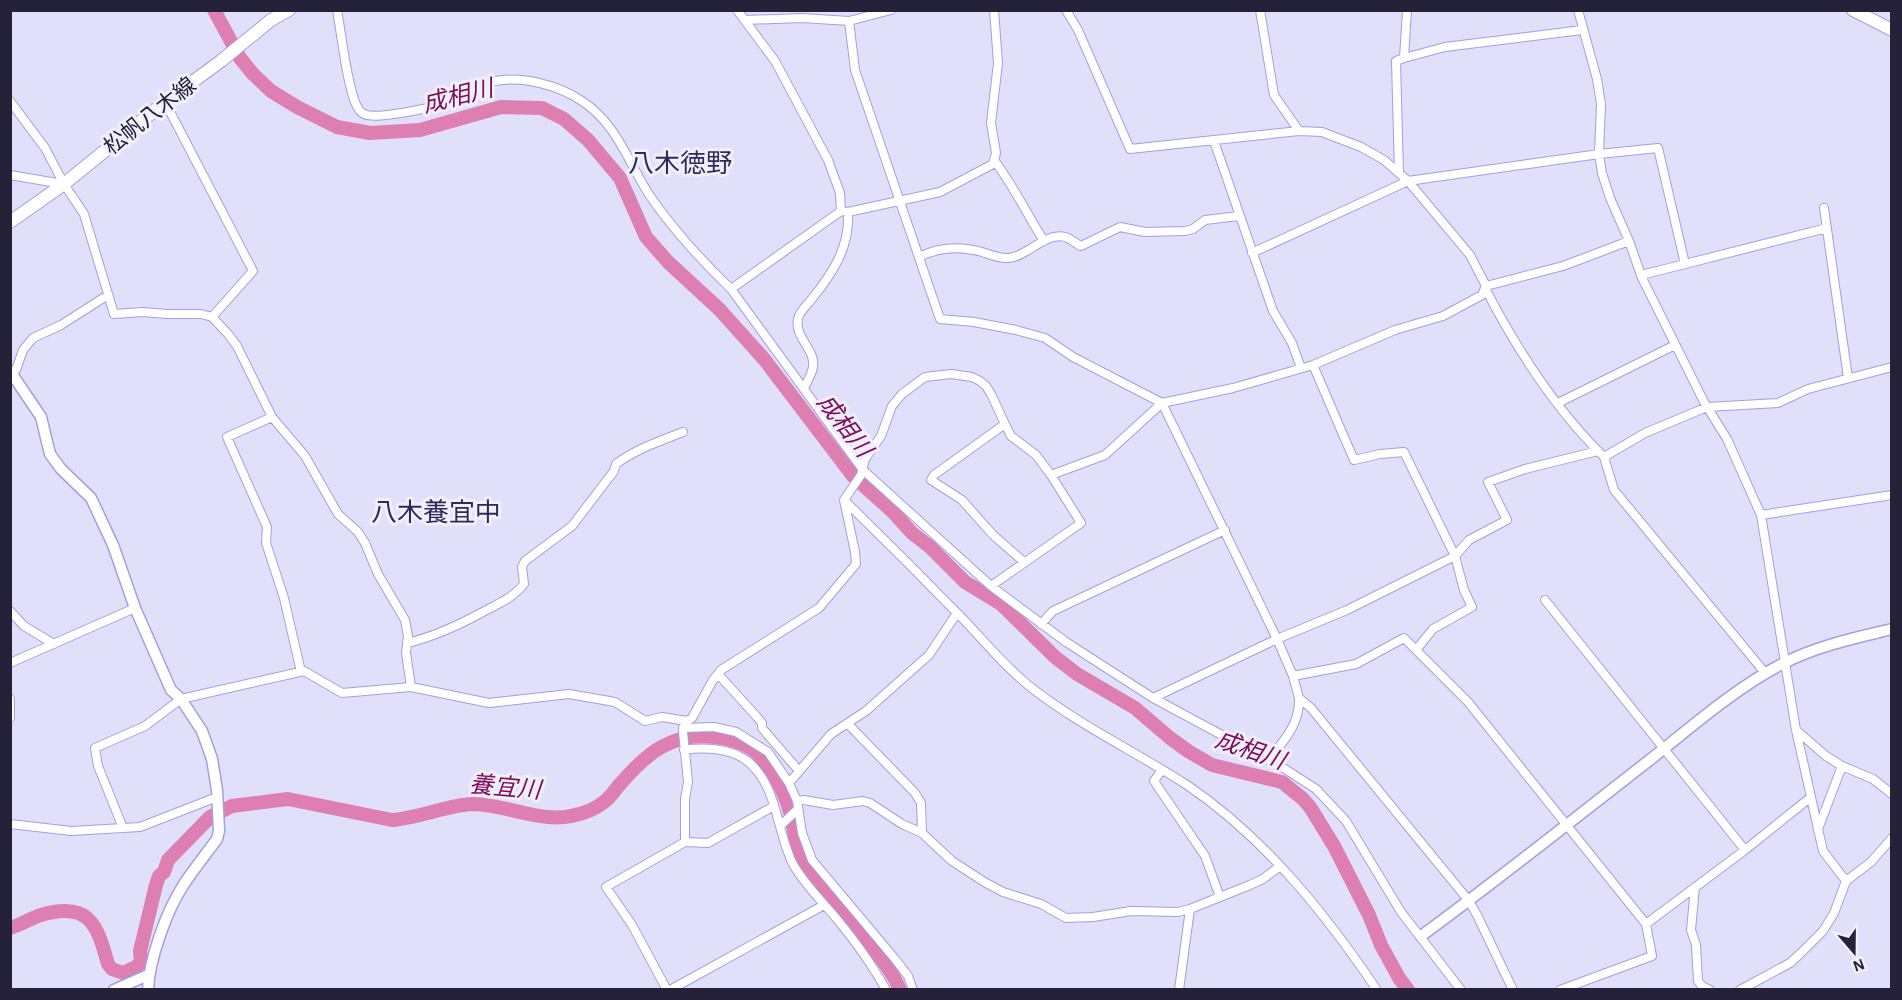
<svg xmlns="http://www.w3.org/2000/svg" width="1902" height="1000" font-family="'Alegreya Sans','Noto Sans JP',sans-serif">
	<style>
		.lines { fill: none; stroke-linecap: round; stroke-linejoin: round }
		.river { stroke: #de7fb2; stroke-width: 14 }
		.minor-casing { stroke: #a49fdd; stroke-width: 10 }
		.tertiary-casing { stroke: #a49fdd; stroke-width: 13 }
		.secondary-casing { stroke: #a49fdd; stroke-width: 14 }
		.minor { stroke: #fff; stroke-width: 8 }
		.tertiary { stroke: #fff; stroke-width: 10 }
		.secondary { stroke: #fff; stroke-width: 12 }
		.labels { text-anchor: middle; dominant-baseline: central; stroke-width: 6; stroke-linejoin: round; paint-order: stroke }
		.street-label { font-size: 22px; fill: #242139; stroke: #f0effc }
		.water-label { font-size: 24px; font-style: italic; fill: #820e5a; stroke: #f0effc }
		.quarter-label { font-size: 26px; fill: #31295c; stroke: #f0effc }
	</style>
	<rect width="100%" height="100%" fill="#e1e0fb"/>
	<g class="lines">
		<!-- river -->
		<path class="river" d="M214 10 240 58 253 74 271 91 297 107 337 127 370 133 420 130 501 107 542 108 564 119 588 140 620 178 646 237 668 262 719 309 764 359 853 476 893 512 912 533 930 547 965 582 1001 604 1055 657 1077 674 1135 708 1170 738 1188 751 1212 765 1282 782 1303 799 1310 807 1334 846 1369 915 1381 945 1399 978 1408 990
			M10 928C21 925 31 918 41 915 89 901 97 924 108 964L112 969 123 973 136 967 141 962 140 951 156 885 159 876 164 872 168 860 210 817 232 806 288 799 392 820C419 818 448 805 472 804 504 804 542 823 571 816 582 814 594 810 604 802 611 797 616 788 622 782 648 752 673 732 715 737 728 738 747 744 757 753 772 768 784 791 790 812 796 835 795 851 809 872 815 880 823 887 830 895 846 912 859 930 873 948 884 962 893 973 900 990"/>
		<defs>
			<path id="minor" d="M337 10C341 31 348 94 358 108 359 110 362 113 364 114 376 120 431 108 445 103 462 97 477 84 495 81 523 76 558 85 582 101 617 124 628 162 650 196 672 228 703 262 731 289
				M737 10 775 61 828 160 840 193 841 211
				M994 10 998 63 991 123 996 153 993 164 940 192 848 212 841 211 731 289 863 470 991 586 1066 642 1153 698 1285 769 1316 789 1346 821 1401 912 1461 990
				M1066 10 1078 30 1130 149 1299 131
				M745 20 802 18 849 21 891 10
				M849 21 855 70 940 319 974 322 1016 330 1045 338 1073 357 1162 403 1277 639 1347 610 1455 556 1404 452 1380 454 1354 460 1313 365
				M1404 58 1445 47 1582 30
				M10 101 45 148 64 184 84 214 114 314 143 312 167 314H201L212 317 228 334 237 346 272 417 305 456 338 514 358 532 365 543 378 574 405 620 408 636 406 653 411 687
				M165 102 253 271 212 317
				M1214 141 1273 311 1292 343 1301 368
				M994 160C1013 185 1027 214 1044 241
				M1399 173 1396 61 1404 58 1407 10
				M10 175 63 184
				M1824 208 1848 378
				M1252 253 1408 181 1599 154 1658 148 1685 264 1641 275
				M919 257C939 247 960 246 982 252 991 255 1000 259 1009 258 1028 256 1045 232 1065 237 1070 238 1076 244 1081 246L1120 227 1145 232 1185 231 1193 229 1205 220 1239 216
				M1685 264 1827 228
				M1486 286 1563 266 1629 241
				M1485 288C1516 348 1553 406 1601 454
				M12 373 16 370 23 350 33 338 61 325 108 295
				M804 388C807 382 812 374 813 367 816 350 794 337 798 319 799 312 807 305 811 300 833 273 850 247 848 212
				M1558 403 1675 345
				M272 417 227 437 267 527 266 543 284 598 301 672
				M844 500C884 539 924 579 963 619 986 643 1007 669 1033 689 1081 726 1136 752 1187 785 1265 838 1325 913 1377 990
				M1761 515 1892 495
				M1024 562 993 535 962 500 931 480 934 475 1005 424 1011 436 1036 455 1051 475
				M991 586 1081 523 1051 475 1105 455 1162 403 1233 388 1313 365 1395 330 1443 316 1482 295 1486 286 1470 255 1408 181 1384 160 1361 147 1322 132 1299 131 1274 95 1260 10
				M1545 600 1745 850
				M10 611 24 626 54 644
				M1041 624 1053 611 1225 530
				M407 643C433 637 457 626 481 613 497 604 512 599 524 584L522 567 525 561 572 526 614 471 616 464C636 449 660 441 683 432
				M1416 650 1433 629 1472 607 1464 590 1455 556 1469 540 1507 520 1488 482 1525 469 1598 451
				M10 663 135 608
				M718 674 757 717 762 723V728L799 771
				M1766 674 1614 490 1604 457 1645 433 1707 407 1778 403 1808 389 1892 367
				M1293 676 1356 664 1404 638 1468 702 1646 924 1745 850 1811 797 1796 730 1761 515 1727 439 1704 402 1642 278 1629 241 1610 198 1602 173 1599 154 1601 104 1597 79 1578 10
				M1153 698 1277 639 1293 676 1299 698 1311 708 1469 901 1477 915 1513 990
				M10 699V718
				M848 724 915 793 921 803 922 833
				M683 728 714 727 736 732 768 752 789 783 797 801 802 833 812 860 895 959 908 976 913 990
				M1796 730 1826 756 1842 766 1873 779 1892 794
				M684 750C704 747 729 748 746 760 778 784 776 831 793 864 804 884 821 900 836 918 855 941 872 964 886 990
				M1268 760C1284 741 1300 724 1299 698
				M1842 766 1818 829 1823 851 1846 881
				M1162 770 1154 781 1205 856 1220 897
				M789 783 831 734 866 711 929 655 957 613
				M1811 797 1818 829
				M797 801 804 800 833 805 863 801 870 803 902 824 922 833 952 861 986 883 1003 892 1041 904 1066 918 1093 917 1131 911 1178 912 1190 909 1250 885 1263 879 1280 866
				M774 806 708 843 685 842V799L688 782 683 732 687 721 692 718 713 680 721 670 819 608 856 564 855 552 844 500 861 475 865 459 881 436 892 406 902 394 925 377 951 374 972 377 980 381 986 386 991 394 1005 424
				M10 824 71 831 140 827 217 797
				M780 826 798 809
				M123 828 98 766 95 748 145 726 181 699 304 671 342 693 411 687 489 703 569 694 615 702 645 721 662 717 687 721
				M1695 887 1691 930 1696 945 1698 981 1702 986 1710 990
				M667 990 632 925 606 887 685 842
				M670 990 824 905
				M1179 990 1190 909
				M1560 990 1652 956 1646 924
				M1740 990 1790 963 1801 953 1823 931 1834 913 1846 881 1871 862 1892 838"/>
			<path id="tertiary" d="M10 371 41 417 50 454 61 469 91 498 113 545 135 608 171 690 181 699 202 731 212 759 217 790 219 831 217 839C206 854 194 869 184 884 167 910 149 959 148 990
				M1421 936C1499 879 1575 818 1651 759 1691 727 1738 686 1784 663 1817 646 1855 638 1892 629
				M114 990 148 975"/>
			<path id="secondary" d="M1853 10 1892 30
				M10 222 64 184 165 102 221 61 271 20 289 10"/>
		</defs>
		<!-- minor casing -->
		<use href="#minor" class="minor-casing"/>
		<!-- tertiary casing -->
		<use href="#tertiary" class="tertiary-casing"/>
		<!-- secondary casing -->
		<use href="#secondary" class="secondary-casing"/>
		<!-- minor -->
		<use href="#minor" class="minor"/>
		<!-- tertiary -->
		<use href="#tertiary" class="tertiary"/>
		<!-- secondary -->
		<use href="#secondary" class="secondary"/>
	</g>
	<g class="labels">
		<!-- street labels -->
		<g class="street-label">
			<text transform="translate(150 116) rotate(-38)">松帆八木線</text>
		</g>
		<!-- water labels -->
		<g class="water-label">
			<text transform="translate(458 97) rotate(-14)">成相川</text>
			<text transform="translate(844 426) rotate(52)">成相川</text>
			<text transform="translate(1250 751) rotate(19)">成相川</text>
			<text transform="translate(505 788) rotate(5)">養宜川</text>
		</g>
		<!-- quarter labels -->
		<g class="quarter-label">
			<text x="680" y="164">八木徳野</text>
			<text x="436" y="513">八木養宜中</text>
		</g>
	</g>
	<!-- border -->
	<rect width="1902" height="1000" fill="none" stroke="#242139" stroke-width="24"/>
	<!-- north arrow -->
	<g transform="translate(1854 952) rotate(160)" stroke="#f0effc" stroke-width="4.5" paint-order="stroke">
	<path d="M0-4.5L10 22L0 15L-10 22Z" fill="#242139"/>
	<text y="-9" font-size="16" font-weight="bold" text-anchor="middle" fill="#242139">N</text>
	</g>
</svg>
